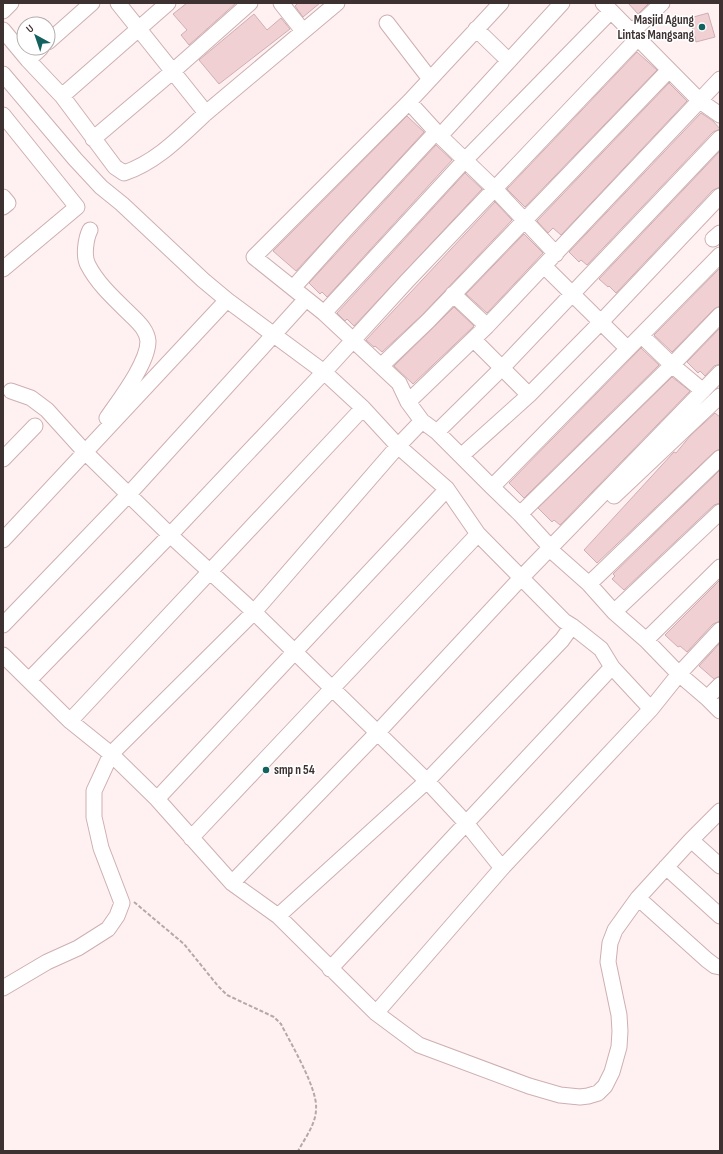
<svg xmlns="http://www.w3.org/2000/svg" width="723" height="1154" font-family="'Sofia Sans Condensed',sans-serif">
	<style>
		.building { fill: #f1d0d4; stroke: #ceaeb2 }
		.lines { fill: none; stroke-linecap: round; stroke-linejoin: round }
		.minor-casing { stroke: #ceafb2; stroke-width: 17 }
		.path { stroke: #b6a8a9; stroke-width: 2; stroke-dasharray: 4 2; stroke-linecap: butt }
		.minor { stroke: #fff; stroke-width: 15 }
		.poi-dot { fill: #13625f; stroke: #fff; stroke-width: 1.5 }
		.labels { text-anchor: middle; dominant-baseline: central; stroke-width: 3; stroke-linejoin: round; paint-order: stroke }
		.poi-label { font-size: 13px; font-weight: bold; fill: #3e3132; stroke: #fff; text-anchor: end }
	</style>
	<rect width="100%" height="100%" fill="#fff1f2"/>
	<!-- building -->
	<path class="building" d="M187 3H236L189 45 181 35 187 30 173 14Z
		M298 3H320L303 17 295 6Z
		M628 3H649L638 14Z
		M708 13 715 37 696 42 690 18Z
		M254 14 267 30 281 18 290 29 219 84 199 60Z
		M637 52 657 70 525 207 507 189Z
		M669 83 687 101 561 235 553 228 548 233 537 221Z
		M701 113 713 121 720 129 713 132 587 265 581 260 579 262 569 252Z
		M407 116 424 132 296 271 273 251Z
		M436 145 452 160 327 297 322 292 320 294 309 283Z
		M720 151V187L713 190 616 293 609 286 608 287 599 279Z
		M465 173 482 189 354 326 347 319 345 321 337 313Z
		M495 202 512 220 422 315 382 352 375 346 374 347 366 340Z
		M524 234 543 253 487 313 466 294Z
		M720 268V306L714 309 672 352 654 335Z
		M454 307 474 326 413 384 394 366Z
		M720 328V364L714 366 705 376 700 371 698 373 687 362Z
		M641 348 659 365 524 498 509 483Z
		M672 377 690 391 560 525 554 520 552 522 538 508Z
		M715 413 720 417V449L714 452 597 563 584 550 673 453 674 452 676 453 691 435Z
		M720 470V503L714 505 624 590 612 579 615 576 613 574Z
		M720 580V621L713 624 687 652 680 646 678 647 665 635Z
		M720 643V676L714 679 699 666Z"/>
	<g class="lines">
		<defs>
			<path id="minor" d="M118 3 206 113 337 3
				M281 3 303 31
				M501 3 409 102 254 257 324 313 399 383 408 402 422 421 437 432 492 487 520 514 551 548 554 553 589 584 614 612 646 640 679 674 707 698 720 711
				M603 3 700 101 720 115
				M3 11 11 3
				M387 23 430 79
				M476 29 509 61
				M3 30 28 60 62 96 168 3
				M632 32 662 3
				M48 42 92 3
				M28 60 41 48
				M3 74 75 159 101 187 122 204 203 280 227 300 3 540
				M62 96 115 167 124 173C157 162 181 136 206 113
				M409 102 440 136 495 189 556 254
				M3 115 77 207 3 269
				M440 136 562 3
				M93 139 172 72 250 3
				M3 197 8 203 3 207
				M90 230C86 238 83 256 88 265 98 285 118 302 134 318 140 324 147 331 148 341 148 363 120 399 107 418
				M713 239 720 233
				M544 266 628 349
				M293 288 345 230 436 132
				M453 294 487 326
				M227 300 324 372 363 408 398 446 447 489 478 534 564 621 572 626 562 640 427 781 278 916
				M324 313 465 160 611 11
				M642 336 672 365 703 391
				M474 340 529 395
				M381 366 428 321 669 70
				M11 391 31 398 47 410 85 452 170 535 254 612 427 781 466 823 502 868
				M408 402 487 326 720 79
				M437 432 502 368 720 138
				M461 456 529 395 601 322 720 196
				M3 459 35 426
				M492 487 720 255
				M614 496 720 396
				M520 514 672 365 720 315
				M589 584 720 458
				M614 612 720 512
				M3 625 129 494 306 299
				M646 640 720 567
				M3 655 70 721 111 754 157 799 232 883 278 916 376 1013 419 1045 529 1086 560 1095 580 1097 588 1096 598 1093 605 1086 612 1072 619 1047 620 1031 619 1015 608 962 610 943 615 930 638 898 691 840 720 811
				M612 667 651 709
				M29 680 170 535 324 372 407 281 638 38
				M707 698 720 685
				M70 721 363 408
				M157 799 447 489
				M191 838 478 534
				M691 840 720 866
				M666 867 720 916
				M232 883 378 732 521 578 720 373
				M638 898 707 960 715 966 720 967
				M330 969 612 667 601 649 572 626
				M3 988 47 962 78 948 108 929 117 916 122 903 101 848 94 817V791L111 754 254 612 398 446 422 421
				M376 1013 502 868 651 709 679 674 720 630"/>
		</defs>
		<!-- minor casing -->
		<use href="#minor" class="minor-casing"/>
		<!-- path -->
		<path class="path" d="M134 902 184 944 218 986 227 995 274 1017 281 1024C291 1044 318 1089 316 1109 316 1124 305 1138 298 1151"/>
		<!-- minor -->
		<use href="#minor" class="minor"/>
	</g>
	<!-- markers -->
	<g class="poi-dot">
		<circle cx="702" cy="27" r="4"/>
		<circle cx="266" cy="770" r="4"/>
	</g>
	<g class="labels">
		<!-- poi labels -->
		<g class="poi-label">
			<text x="694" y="20">Masjid Agung<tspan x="694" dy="15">Lintas Mangsang</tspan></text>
			<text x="274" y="770" text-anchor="start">smp n 54</text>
		</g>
	</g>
	<!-- border -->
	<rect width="723" height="1154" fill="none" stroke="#3e3132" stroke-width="8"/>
	<!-- north arrow -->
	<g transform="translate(36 36) rotate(320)"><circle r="19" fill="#ffffff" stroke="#b2adad"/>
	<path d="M0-3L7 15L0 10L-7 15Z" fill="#13625f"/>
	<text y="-6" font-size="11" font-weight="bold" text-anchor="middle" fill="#3e3132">U</text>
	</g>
</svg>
